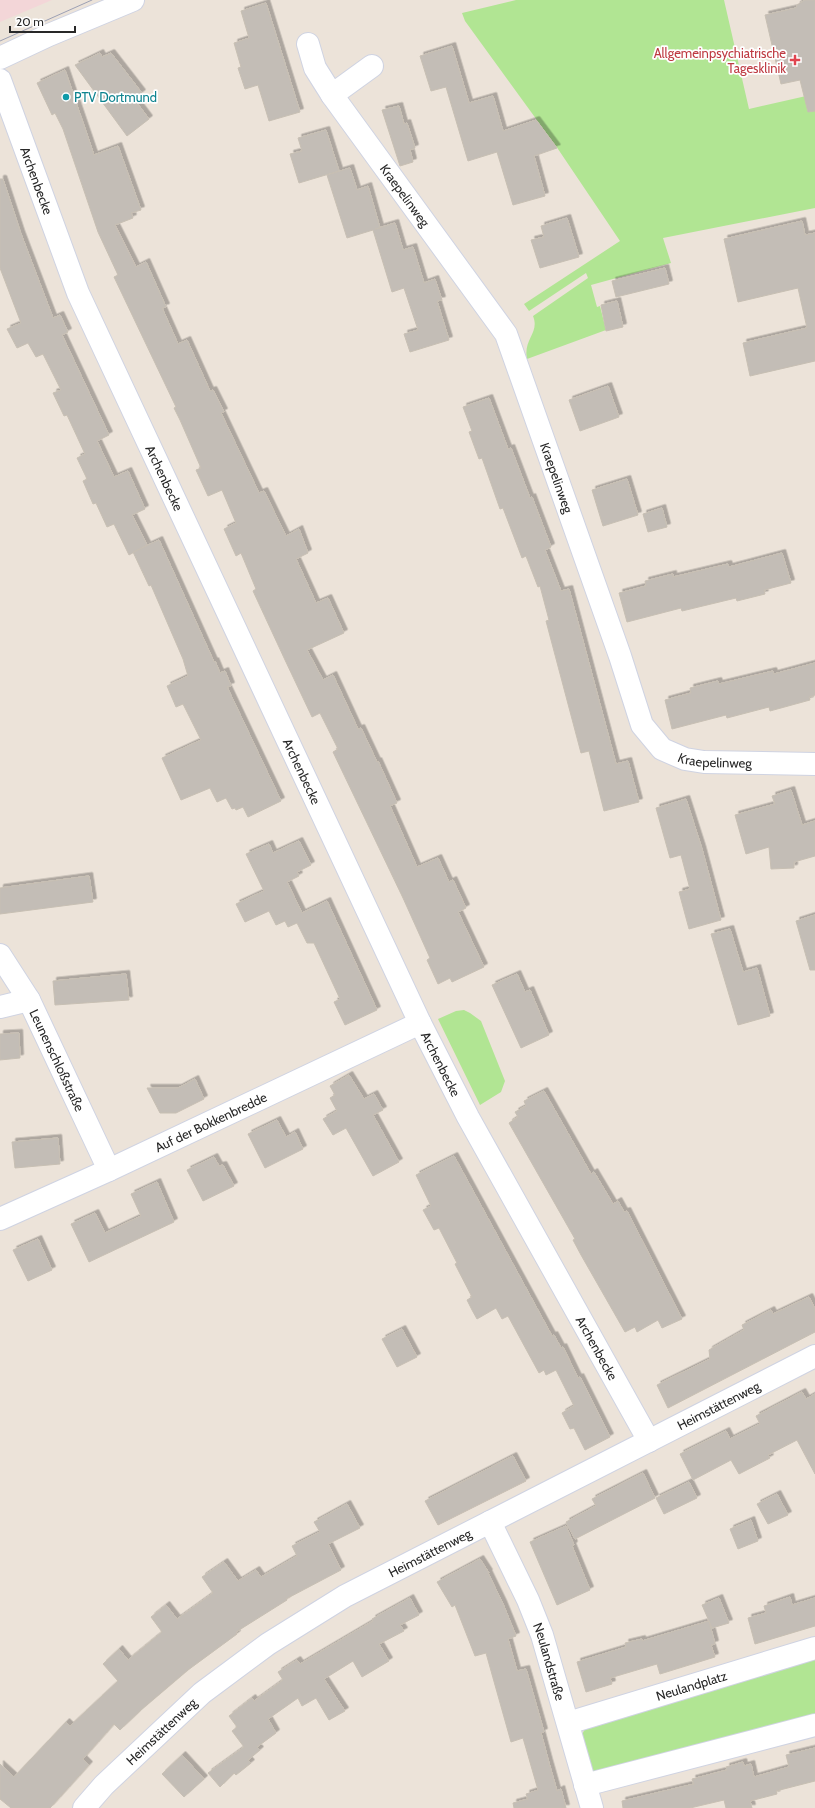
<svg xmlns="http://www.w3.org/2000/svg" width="815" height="1808" font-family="Cabin,sans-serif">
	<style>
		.medical { fill: #f3d6d8 }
		.green { fill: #b1e593 }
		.building { fill: #c3bdb6; stroke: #c7bfb3; filter: url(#shadow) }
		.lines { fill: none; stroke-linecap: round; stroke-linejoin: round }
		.street-casing { stroke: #cfd3e2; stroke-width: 24 }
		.secondary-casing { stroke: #cfd3e2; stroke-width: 24 }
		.street { stroke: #fff; stroke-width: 22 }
		.secondary { stroke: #fff; stroke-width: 22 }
		.tram { stroke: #9ca0b4; stroke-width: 1 }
		.health-dot { fill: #e0444e; stroke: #fff; stroke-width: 1.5 }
		.culture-dot { fill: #0f9aa8; stroke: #fff; stroke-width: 1.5 }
		.labels { text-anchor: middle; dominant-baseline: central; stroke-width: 3.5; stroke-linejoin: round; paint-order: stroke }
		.health-label { font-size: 13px; fill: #be3a42; stroke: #fff; text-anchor: end }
		.culture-label { font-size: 13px; fill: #0d838f; stroke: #fff; text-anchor: start }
		.street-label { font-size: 13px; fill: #282828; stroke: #fff }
	</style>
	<defs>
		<filter id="shadow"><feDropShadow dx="3.5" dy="-3.5" stdDeviation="0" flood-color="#0004"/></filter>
	</defs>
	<rect width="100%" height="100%" fill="#ece3d9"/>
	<!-- medical -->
	<path class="medical" d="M0 0H52L0 22Z"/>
	<!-- green -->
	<path class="green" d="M516 0H724L749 109 815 94V208L663 238 671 263 591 285 597 307 600 306 606 330 527 359C523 339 540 333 533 316L588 278 586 273 529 311 524 304 620 241 558 149 465 21 462 13Z
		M464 1010 470 1013 481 1021 505 1081 501 1092 480 1105 438 1019 456 1011Z
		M815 1657V1717L593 1772 589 1769C586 1756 576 1738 587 1726Z"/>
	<!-- building -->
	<path class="building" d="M805 0H815V111L808 112 800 80 781 84 765 15 796 8 797 5Z
		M266 3 300 112 269 121 258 85 245 89 238 68 241 67 234 43 249 38 241 11Z
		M452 46 469 103 493 96 503 131 536 120 557 148 534 156 545 196 513 205 497 152 468 161 446 87 431 91 420 56Z
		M100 53 102 57 111 53 142 93 134 99 149 119 127 136 75 65Z
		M65 70 94 155 118 146 141 210 131 213 133 218 115 225 136 267 146 262 166 307 162 308 178 344 187 340 210 391 213 390 224 412 221 413 259 493 264 491 286 536 299 529 308 553 296 559 316 603 328 598 344 633 307 650 323 680 333 675 358 729 361 728 377 762 378 761 397 803 390 806 417 867 438 858 449 882 453 880 466 908 458 912 484 967 452 982 450 978 438 984 427 960 430 958 403 898 333 752 338 749 320 713 312 717 285 660 253 591 256 589 241 553 236 556 224 529 236 523 222 490 208 496 196 470 201 468 180 420 174 408 176 407 114 277 118 275 98 232 63 129 55 113 52 115 37 83Z
		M399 106 404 124 407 123 415 148 410 150 413 162 400 166 382 110Z
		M326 130 339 171 299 183 290 154 302 151 298 138Z
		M350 168 357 190 368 186 380 228 375 229 395 223 403 250 413 247 424 283 435 279 442 300 437 301 449 340 410 352 404 334 418 330 404 288 392 292 373 230 347 238 327 175Z
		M0 179H3L21 234 53 318 60 315 68 332 62 335 109 435 97 441 114 477 128 471 145 509 132 515 147 545 129 555 114 524 107 527 96 503 93 504 83 481 87 479 77 458 85 454 67 415 64 416 53 393 61 390 43 354 36 357 28 343 17 348 7 329 21 323 0 268Z
		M567 218 579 257 540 268 531 240 544 237 541 226Z
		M802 221 805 235 815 233V361L750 376 743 343 807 328 798 288 738 302 724 239Z
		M665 268 669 284 616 297 612 281Z
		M617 301 623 327 606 331 601 305Z
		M608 386 619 417 580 431 569 400Z
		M489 398 508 449 511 448 530 498 532 497 551 547 545 550 561 591 569 589 616 764 628 761 639 802 604 811 589 751 581 753 546 621 549 620 540 586 538 587 526 556 522 558 503 508 500 509 482 458 479 459 469 432 472 431 463 407Z
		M627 479 638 515 603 526 592 490Z
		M662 508 667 527 648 532 643 514Z
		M159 540 214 662 215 661 220 673 225 671 231 686 227 687 281 801 248 817 243 807 236 810 235 808 232 809 226 798 217 802 210 788 181 800 162 758 201 740 183 704 176 707 167 686 188 676 183 659 151 585 149 586 133 552Z
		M782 553 791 583 764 590 765 594 737 601 736 598 682 611 681 608 627 622 619 593 646 586 645 581 673 574V577L728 564 729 567Z
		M815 663V695L809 697 810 700 770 711 769 707 727 718 726 715 672 729 665 700 691 693 690 688 718 681 719 684 773 671 774 674Z
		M791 790 802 825 815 821V856L794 862V868L771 869 769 847 746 854 735 815 775 804 772 796Z
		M686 799 702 849 721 920 689 929 679 892 690 889 681 855 670 858 656 808Z
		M299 841 311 865 297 872 299 876 287 882 302 913 327 901 377 1010 345 1025 334 1002 340 999 314 943H307L297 923 288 927 285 921 276 925 269 911 245 922 236 904 264 891 246 854 269 844 273 853Z
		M89 876 93 902 0 914V888Z
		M815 915V970H810L796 921Z
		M730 929 743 972 757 968 770 1016 738 1025 711 934Z
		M126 974 129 1000 55 1005 53 981Z
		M517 974 525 992 530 990 549 1035 521 1048 492 985Z
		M19 1033 20 1058 0 1060V1034Z
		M349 1075 364 1099 374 1094 383 1110 373 1115 399 1162 373 1176 346 1128 333 1135 323 1119 337 1111 330 1098 335 1095 330 1086Z
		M195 1079 204 1099 176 1113H160L147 1088H178Z
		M544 1091 591 1174 594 1172 613 1204 618 1201 624 1212 627 1211 682 1319 662 1328 658 1320 637 1332 635 1327 625 1332 581 1255 573 1240 575 1239 509 1123 518 1117 515 1112 526 1106 524 1101Z
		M277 1120 286 1137 295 1132 303 1149 265 1168 248 1134Z
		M58 1138 60 1164 15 1168 12 1142Z
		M454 1156 552 1336 554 1335 561 1348 563 1347 578 1378 580 1377 610 1437 585 1450 574 1428 570 1429 562 1413 574 1406 556 1370 546 1375 544 1370 539 1373 508 1316 502 1319 496 1308 477 1319 472 1310 467 1300 472 1297 455 1264 457 1263 439 1228 434 1230 423 1210 431 1206 416 1175Z
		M214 1157 219 1166 223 1165 234 1186 203 1201 187 1170Z
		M157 1182 174 1222 89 1262 71 1224 95 1213 105 1233 141 1216 131 1194Z
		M38 1239 52 1270 28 1281 13 1250Z
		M809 1297 815 1309V1332L668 1408 657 1385 710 1359 709 1350 744 1330 742 1325 771 1310 773 1314Z
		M402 1329 417 1357 397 1367 382 1339Z
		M802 1392 806 1399 815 1394V1474L797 1440 768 1455 770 1458 739 1474 731 1460 693 1480 680 1454 726 1431 730 1439 760 1424 756 1416Z
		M513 1456 526 1481 438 1525 425 1501Z
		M643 1473 655 1498 575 1539 566 1522 596 1506 592 1499Z
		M689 1482 697 1498 664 1514 656 1498Z
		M777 1494 788 1515 768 1524 757 1504Z
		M347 1504 360 1528 328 1544 341 1570 286 1599 287 1600 236 1632 237 1634 188 1670 141 1710 120 1730 114 1724 83 1759 89 1765 50 1808H11L0 1799V1764L14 1777 66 1722 70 1726 118 1681 103 1664 119 1649 128 1660 162 1632 151 1617 166 1605 177 1619 213 1593 202 1577 224 1562 238 1581 256 1570 261 1577 297 1556 292 1546 320 1532 314 1522Z
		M751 1520 758 1541 738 1549 730 1529Z
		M566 1526 574 1545 572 1546 590 1590 557 1605 530 1542Z
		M480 1559 489 1573H488L503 1604 516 1636 508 1639 517 1671 526 1669 544 1732 541 1733 549 1763 557 1791 561 1789 566 1808H514L513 1803 528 1799 526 1794 538 1790 523 1738 511 1742 486 1653 475 1656 455 1605 452 1607 437 1582Z
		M790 1597 792 1605 815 1598V1626L755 1644 748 1618 766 1613 764 1606Z
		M410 1598 419 1615 400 1625 404 1631 379 1644 389 1661 362 1677 353 1661 324 1679 345 1711 329 1720 316 1698 302 1706 298 1698 268 1719 276 1733 257 1747 260 1750 248 1760 251 1763 236 1775 234 1773 220 1787 208 1773 244 1747 232 1731 237 1727 229 1716 252 1698 254 1701 283 1680 278 1672 297 1660 300 1664 373 1621 372 1619Z
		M719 1598 729 1623 712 1628 702 1605Z
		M709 1621 715 1644 711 1645 715 1657 660 1674 657 1664 610 1678 612 1684 586 1692 577 1662 626 1647 625 1643 642 1639V1641Z
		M815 1748V1781L776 1791 777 1794 750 1801 752 1808H726L724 1800 690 1808H623L622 1801 694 1784 692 1779 727 1770 726 1767 743 1762 744 1766 751 1764 754 1777 789 1767 786 1755Z
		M182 1755 204 1779 184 1797 162 1774Z"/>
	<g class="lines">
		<defs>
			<g id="street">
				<path id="s1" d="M308 44 315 68 332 95 506 334 620 656 642 725 662 749 685 759 704 762 815 764"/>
				<path id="s2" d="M0 80 78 293 420 1023 468 1117 649 1441"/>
				<path d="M332 95 372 66"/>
				<path id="s3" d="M0 955 29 1000 109 1170"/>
				<path d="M0 1007 29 1000"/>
				<path id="s4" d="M0 1219 109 1170 420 1023"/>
				<path id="s5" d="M490 1522 528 1600 542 1635 592 1808"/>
				<path id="s6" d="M568 1723 815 1648"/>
				<path d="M585 1785 815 1725"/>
				<path id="s7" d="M84 1808 104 1785 202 1693 268 1644 345 1596 815 1356"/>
			</g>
			<path id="secondary" d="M0 58 49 35 133 0"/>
		</defs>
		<!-- street casing -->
		<use href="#street" class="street-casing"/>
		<!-- secondary casing -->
		<use href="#secondary" class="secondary-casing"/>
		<!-- street -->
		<use href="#street" class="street"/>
		<!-- secondary -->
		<use href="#secondary" class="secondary"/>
		<!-- tram -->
		<path class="tram" d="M0 41 92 0"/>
	</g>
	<!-- markers -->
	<path class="health-dot" d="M793 54h4v4h4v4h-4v4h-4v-4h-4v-4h4z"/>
	<circle class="culture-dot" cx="66" cy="97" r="4"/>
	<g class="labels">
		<!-- health labels -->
		<g class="health-label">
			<text x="786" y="53">Allgemeinpsychiatrische<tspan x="786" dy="15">Tagesklinik</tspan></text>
		</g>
		<!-- culture labels -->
		<g class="culture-label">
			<text x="74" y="97">PTV Dortmund</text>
		</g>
		<!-- street labels -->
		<g class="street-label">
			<text stroke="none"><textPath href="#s2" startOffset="107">Archenbecke</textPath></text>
			<text stroke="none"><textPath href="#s1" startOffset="181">Kraepelinweg</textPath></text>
			<text stroke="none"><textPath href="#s2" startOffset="431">Archenbecke</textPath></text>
			<text stroke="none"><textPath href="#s1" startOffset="505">Kraepelinweg</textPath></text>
			<text stroke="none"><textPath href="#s1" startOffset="853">Kraepelinweg</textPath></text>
			<text stroke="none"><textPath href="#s2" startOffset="755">Archenbecke</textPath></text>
			<text stroke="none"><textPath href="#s3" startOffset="120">Leunenschloßstraße</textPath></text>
			<text stroke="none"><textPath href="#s2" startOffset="1079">Archenbecke</textPath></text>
			<text stroke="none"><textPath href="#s4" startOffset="232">Auf der Bokkenbredde</textPath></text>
			<text stroke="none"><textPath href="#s2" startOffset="1403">Archenbecke</textPath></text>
			<text stroke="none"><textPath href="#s7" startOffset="757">Heimstättenweg</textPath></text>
			<text stroke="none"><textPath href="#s7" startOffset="433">Heimstättenweg</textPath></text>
			<text stroke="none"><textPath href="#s5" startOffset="152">Neulandstraße</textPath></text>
			<text stroke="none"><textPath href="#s6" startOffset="129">Neulandplatz</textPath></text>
			<text stroke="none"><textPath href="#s7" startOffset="109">Heimstättenweg</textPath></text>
		</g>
	</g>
	<!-- scale -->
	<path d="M10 26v6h65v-6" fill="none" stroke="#282828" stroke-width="2"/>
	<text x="16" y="26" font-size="12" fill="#282828" stroke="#ffffff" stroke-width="3" paint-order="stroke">20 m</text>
</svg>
